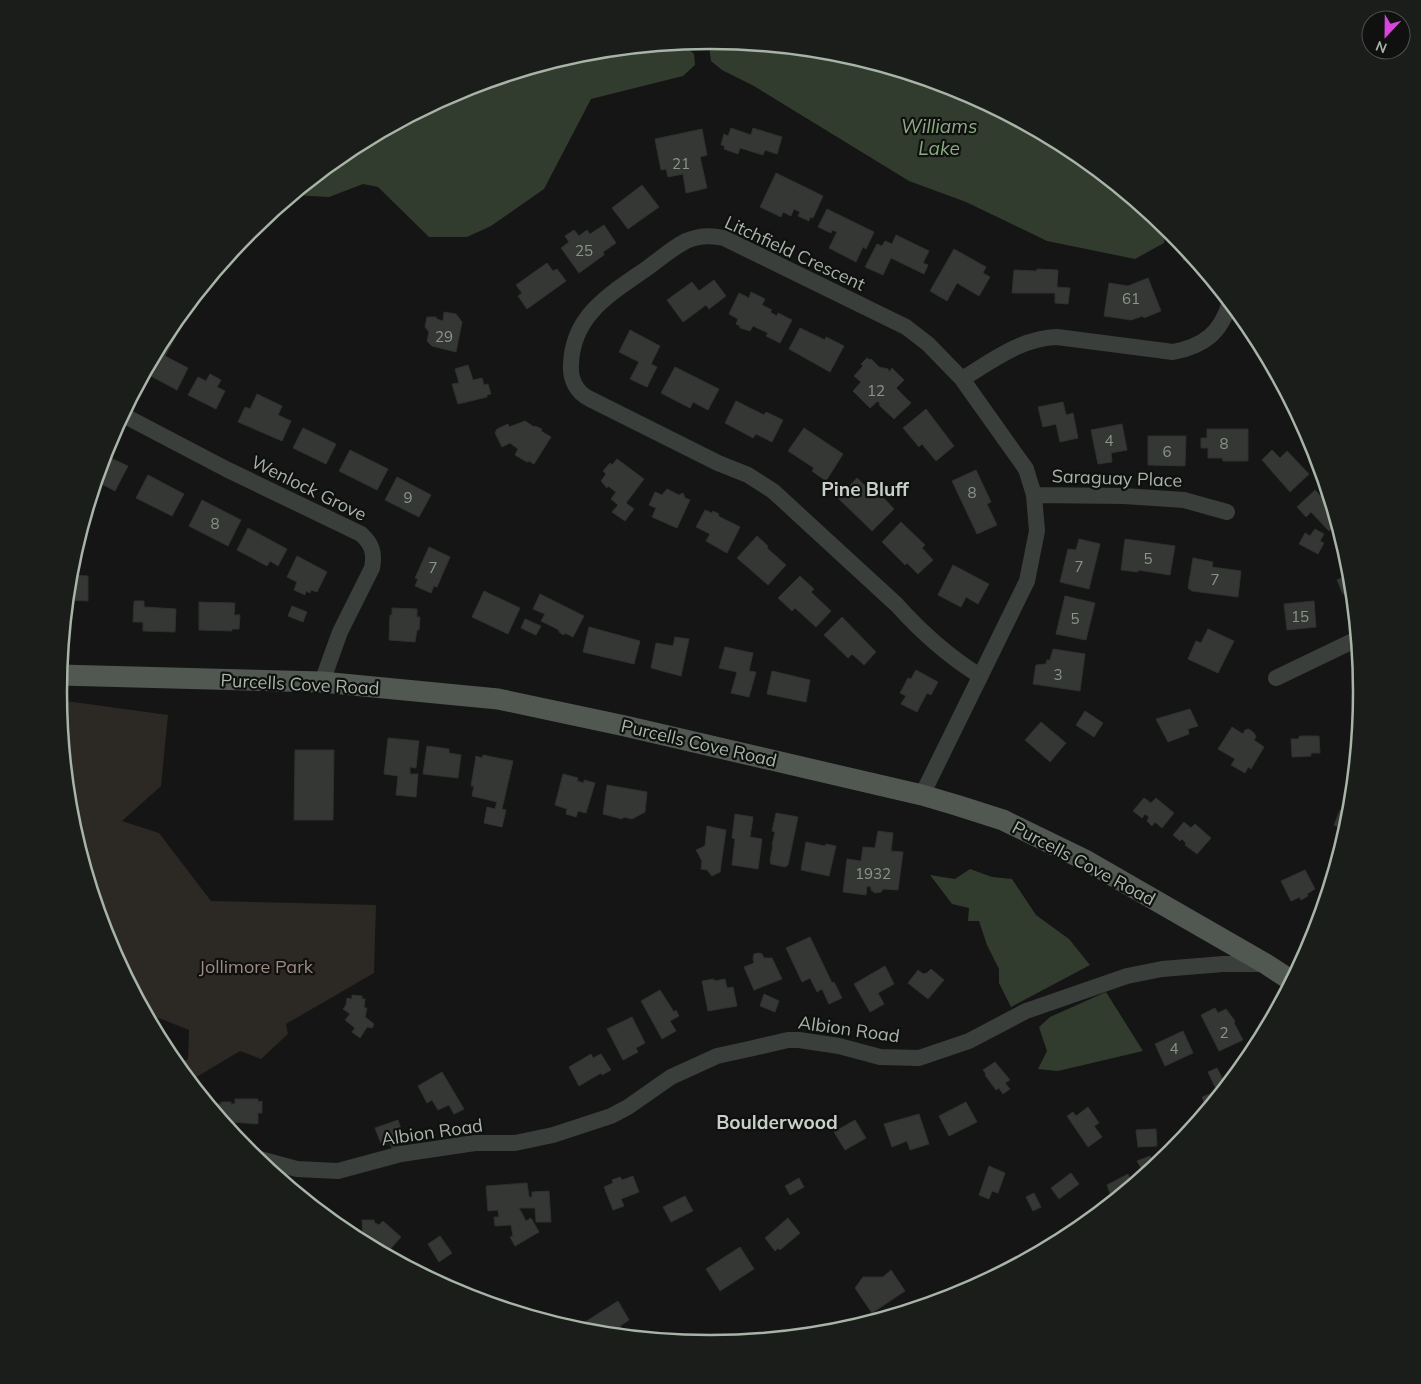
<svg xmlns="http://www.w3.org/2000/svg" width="1421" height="1384" font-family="Mulish,sans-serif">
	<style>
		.green { fill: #2c2824 }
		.water { fill: #323c2e }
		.building { fill: #343734; stroke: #2e312f }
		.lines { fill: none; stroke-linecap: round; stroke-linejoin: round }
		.minor { stroke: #3a3f3b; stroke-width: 16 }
		.major { stroke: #515852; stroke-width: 21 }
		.labels { text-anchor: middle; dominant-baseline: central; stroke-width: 4.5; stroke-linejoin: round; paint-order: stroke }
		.number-label { font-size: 15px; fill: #8a958a }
		.street-label { font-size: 18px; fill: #a7b4a7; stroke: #0f100f }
		.park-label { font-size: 18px; fill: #9d8a80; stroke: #0f100f }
		.water-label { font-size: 19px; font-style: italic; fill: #8bac81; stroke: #0f100f }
		.neighbourhood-label { font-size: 19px; font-weight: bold; fill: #c7d0c8; stroke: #0f100f }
		.rim { fill: none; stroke: #a7b4a7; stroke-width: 2.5 }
	</style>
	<rect width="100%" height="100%" fill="#141514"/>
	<!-- green -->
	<path class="green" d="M59 700 168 715 161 786 122 821 159 833 211 901 376 905 374 973 286 1024 288 1034 261 1059 240 1051 190 1081 177 1065 188 1059 189 1030 146 1013 108 941 71 819Z"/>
	<!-- water -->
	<path class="water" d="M708 40 838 53 960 90 1073 150 1166 227 1164 243 1135 259 1047 241 966 202 909 181 754 86 722 70 711 61Z
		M681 43 694 54 695 65 683 76 591 99 544 189 491 226 467 237H429L378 187 363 184 329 197 294 195 349 150 461 90 584 52Z
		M970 869 992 877 1012 879 1036 915 1069 939 1090 965 1011 1007 999 983V969L987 945 979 921H968L969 908 952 904 930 875 955 879Z
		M1106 992 1143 1051 1058 1071 1038 1069 1047 1051 1039 1027 1050 1017Z"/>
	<!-- building -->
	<path class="building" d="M731 128 751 135 753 128 782 137 777 154 765 150 763 155 740 148 738 154 724 149 725 146 721 145 724 134 728 136Z
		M702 129 707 155 700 157 707 188 686 193 683 174 668 177 666 169 661 170 655 139Z
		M776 173 823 196 813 218 810 217 809 221 798 216 800 212 794 209 791 216 783 212 781 217 760 207Z
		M642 185 659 207 628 229 612 208Z
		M827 209 874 232 866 249 863 247 856 262 829 248 837 232 832 230 831 233 818 227Z
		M604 225 616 243 603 252 604 255 579 273 561 248 569 242 565 236 574 230 579 236 587 230 590 234Z
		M896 235 929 251 923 263 928 265 924 274 891 258 883 275 865 267 877 244 882 246 885 241 892 244Z
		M954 249 986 267 983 273 990 277 979 296 957 283 947 301 930 291Z
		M1186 249 1199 265 1183 260Z
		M547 263 553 271 557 269 566 281 527 309 518 296 522 293 516 285Z
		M1037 269 1058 270 1057 287 1070 288 1068 304 1055 303V293H1012L1014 270 1037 271Z
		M1148 278 1161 311 1144 318 1143 316 1131 320 1104 316 1109 283 1128 286Z
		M714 280 726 296 709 309 706 305 683 322 667 300 692 282 699 291Z
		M751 292 765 299 762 305 772 310 770 312 777 316 778 313 792 320 780 343 766 336 768 333 753 326 750 331 740 328V326L736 324 738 319 729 314 739 293 749 298Z
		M444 312 456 314 462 322 456 352 432 346 427 341 429 332 425 327 427 317H436L437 319 443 321Z
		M800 328 825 340 826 337 844 346 830 372 789 349Z
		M630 330 660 346 651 364 657 367 647 387 630 379 639 362 619 352Z
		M167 332 176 336 165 356 188 368 177 390 145 373Z
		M867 358 870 360 871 359 879 367 888 369 889 372 892 368 904 380 896 388 911 403 894 419 879 405 880 404 878 401 870 408 853 391 861 382 854 376 863 366 861 364Z
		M468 365 473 380 482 378 484 385 488 384 491 394 487 395V397L458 404 452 384 459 383 455 369Z
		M675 367 719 389 708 410 693 402 690 408 661 393Z
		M210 374 221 380 217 387 225 391 216 409 188 395 198 377 206 381Z
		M257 394 282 406 278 415 291 421 282 441 238 422 245 407 250 409Z
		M736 401 764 415 766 412 783 420 772 442 756 434 753 438 725 423Z
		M1063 402 1066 415 1073 413 1078 438 1060 442 1056 424 1043 427 1038 407Z
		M926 409 954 446 936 461 922 444 919 447 903 428Z
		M525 421 534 427 535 426 542 429 541 431 551 437 534 464 529 461 527 462 515 455 518 449 510 443 502 447 495 433 497 429 508 424 509 427Z
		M1122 424 1127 450 1111 453 1112 462 1098 464 1091 430Z
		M303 428 336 444 326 464 293 448Z
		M804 428 843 454 826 481 812 471 814 468 788 451Z
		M1207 429H1248V461H1223L1222 458H1208V448H1201V438H1207Z
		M1148 436H1186L1185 466 1148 465Z
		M350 450 388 469 377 490 339 471Z
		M1272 450 1280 458 1287 451 1309 474 1290 492 1262 460Z
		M104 455 128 466 115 491 96 481Z
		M617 459 644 479 626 503 634 509 625 521 612 512 618 505 611 499 616 492 608 486 607 488 601 481 606 474 603 471 610 463 612 465Z
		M976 470 991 502 987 504 997 525 977 534 952 481Z
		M148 475 184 494 172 516 136 498Z
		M397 477 431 495 419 517 385 500Z
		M857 478 878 498 881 495 894 509 872 531 838 498Z
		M667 489 679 495 683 493 685 498 690 500 677 528 652 517 656 508 649 505 655 492 662 495Z
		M1315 490 1324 500 1326 498 1331 503 1337 523 1329 531 1311 512 1306 517 1297 507Z
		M202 500 241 520 228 546 189 526Z
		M705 510 712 513 713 511 719 514 718 516 740 527 727 553 706 541 710 534 696 527Z
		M901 522 925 545 922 548 933 560 918 574 907 563 905 565 882 542Z
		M248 528 287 549 278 566 270 561 267 566 237 550Z
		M1315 529 1324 534 1320 541 1324 543 1318 554 1299 544 1305 533 1310 536Z
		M757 536 768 546 767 548 786 565 768 585 737 558Z
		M1079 539 1100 544 1089 589 1060 582 1068 549 1076 550Z
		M1125 539 1175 546 1170 575 1138 570V572L1121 570Z
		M429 547 450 557 437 587 434 586 431 593 415 586 418 579 415 578Z
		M297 556 327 572 317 592 311 590 310 593 306 591 305 595 294 590 297 582 287 577Z
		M1193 558 1213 562 1212 567 1241 571 1238 597 1192 591 1188 588Z
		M953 565 989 584 978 604 966 597 961 607 938 595Z
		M1351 574 1353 600 1352 601 1348 592 1343 594 1337 580Z
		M70 575 88 576V601L68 600Z
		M800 576 814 589 811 592 831 611 816 627 795 608 792 611 778 598Z
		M484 591 520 608 508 634 472 617Z
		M540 594 584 616 573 637 565 633 564 635 559 632V630L541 621 545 614 533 609Z
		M1065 596 1095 603 1086 640 1056 634Z
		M134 601H144V607L176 609 175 632 143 631V622H133Z
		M1314 601 1316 627 1287 630 1284 604Z
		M199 602 235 603 234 615H240L239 629H232V631L199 630Z
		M292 606 307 612 303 622 288 616Z
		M392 608 417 609V617H420L419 630H417L415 642 389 640 390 615H392Z
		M842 617 876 652 864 665 852 654 848 658 824 635Z
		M525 619 541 626 536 635 521 628Z
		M589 627 640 641 634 664 583 652Z
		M1208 629 1234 641 1218 673 1188 659 1196 641 1201 643Z
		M675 637 689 639 681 676 651 668 656 643 673 646Z
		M725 647 753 653 749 671 756 672 749 697 731 693 737 672 719 668Z
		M1053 649 1085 654 1080 691 1033 684 1036 665 1046 664 1047 660H1050Z
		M916 670 938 682 931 695 927 693 917 712 901 704 906 696 900 693 908 678 911 679Z
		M772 671 810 680 806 702 767 694Z
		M1361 681 1362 692V700L1354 684Z
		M1190 709 1198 726 1188 729 1189 734 1168 742 1156 719Z
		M1085 711 1103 723 1094 737 1076 725Z
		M1041 722 1066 743 1050 762 1025 740Z
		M1232 727 1243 734 1245 730 1249 729 1254 733 1256 737 1254 740 1264 747 1251 769 1248 767 1245 773 1231 765 1235 759 1218 749Z
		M1300 736H1319L1320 753H1311V756L1292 757 1291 739H1298Z
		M388 738 419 741 416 768 410 767V774H418L416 797 396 795 398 776 384 774Z
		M427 746 449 749V753L461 755 458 778 423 774Z
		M295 750H334L333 820H294Z
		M483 755 513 761 502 809 506 810 502 827 484 823 487 807 495 809 497 802 472 796 474 786H471L476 756 482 758Z
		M563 774 578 778 577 781 584 783V780L595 783 586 813 578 811 576 817 566 814 567 809 555 805Z
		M607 785 647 792 645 812 632 819 624 817 622 819 603 814Z
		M1353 792 1350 819 1347 831 1334 825 1340 810 1345 813 1347 807H1346Z
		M1144 798 1151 803 1156 798 1174 813 1162 828 1155 822 1152 826 1147 821 1149 817 1145 814 1142 818 1133 811Z
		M776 813 798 817 788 865 785 867 771 864 770 861 773 845H772L775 832 772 831Z
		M735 814 753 817 750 837 762 839 758 869 732 865 735 839 732 838Z
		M1184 822 1191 828 1195 824 1211 838 1197 854 1185 845 1186 843 1182 839 1180 841 1173 835Z
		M707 826 726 830 720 872 712 876 707 870 701 869 702 861 696 850 705 846Z
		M878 831 893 833 891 851 903 852 898 890 883 889 881 892 875 893 871 890V887L867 886 866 895 843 892 847 859 861 861 863 847 875 848Z
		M806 842 825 846 826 844 836 846 829 876 801 870Z
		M1305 870 1315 889 1307 894 1308 896 1301 900 1300 897 1291 901 1281 881Z
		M810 937 832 983 834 982 842 998 829 1004 822 989 817 992 810 978 802 982 786 948Z
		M758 953 762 954 764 958H772L782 979 754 990 744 967 754 963 753 959 754 954Z
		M885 966 894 984 878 993 884 1004 870 1012 854 984Z
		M931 969 944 980 928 999 908 983 918 970 923 974 927 973Z
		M714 979V981L725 979 727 988 733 987 737 1006 708 1011 702 981Z
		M660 990 674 1012 676 1010 679 1016 670 1021 676 1031 662 1039 641 1001Z
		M764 994 779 1001 775 1012 760 1006Z
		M352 995 362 996V999H365L364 1008H367L365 1017 374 1024 372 1028 367 1027 360 1038 352 1032 355 1028 345 1020 350 1014 343 1009 346 1005 347 998 352 999Z
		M1215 1008 1218 1013 1226 1009 1235 1021 1234 1023 1243 1040 1219 1051 1201 1015Z
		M632 1017 645 1043 636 1048 638 1052 623 1060 607 1029Z
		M1183 1031 1193 1053 1165 1066 1155 1044Z
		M591 1054 593 1058 601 1054 611 1070 602 1075 601 1073 579 1086 569 1067Z
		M995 1062 1010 1080 1005 1083 1010 1089 1003 1094 999 1088 996 1090 985 1075 986 1074 983 1070Z
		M1217 1068 1224 1082 1215 1087 1208 1072Z
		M442 1072 464 1109 454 1114 449 1105 438 1110 432 1100 427 1103 418 1086Z
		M1215 1092 1217 1098 1207 1110 1202 1097Z
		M235 1099H258V1102L262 1101V1113H258V1124L231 1122V1124H225L213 1109 214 1104H221V1102H231V1104H235Z
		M966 1102 977 1122 949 1136 939 1116Z
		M1088 1107 1099 1123 1094 1126 1102 1137 1088 1147 1067 1116 1073 1112 1076 1116Z
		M919 1114 929 1144 910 1150 907 1141 892 1147 884 1124Z
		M398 1120 404 1138H402L403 1144 392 1148 390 1143 382 1146 375 1128Z
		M855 1120 866 1138 845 1150 834 1132Z
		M1156 1129 1157 1146 1138 1147 1136 1130Z
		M1150 1156 1152 1160 1157 1158 1160 1163 1145 1175 1137 1161Z
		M989 1166 1005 1173 998 1193 992 1191 989 1199 979 1195Z
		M1071 1173 1079 1184 1059 1199 1051 1188Z
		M1128 1174 1133 1185 1108 1205 1105 1199 1111 1196 1107 1185Z
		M633 1176 639 1192 621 1199 624 1206 613 1210 604 1187 613 1183 612 1180 620 1177 622 1180Z
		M799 1178 804 1187 790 1195 785 1186Z
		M527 1183 529 1197H532V1192L549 1191 551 1222H536L535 1208H519L526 1221 531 1218 539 1232 515 1246 510 1237 513 1236 511 1225 495 1226 494 1217H499L498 1210 488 1211 486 1186Z
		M1034 1193 1041 1207 1033 1211 1026 1197Z
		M685 1196 693 1211 671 1222 663 1207Z
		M1089 1212 1092 1218 1080 1228 1075 1220Z
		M788 1218 800 1233 780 1250 778 1248 775 1251 765 1238Z
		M362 1220H374L375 1223 379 1225 383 1221 401 1237 386 1254 363 1242Z
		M440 1236 452 1253 439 1262 428 1244Z
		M740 1247 754 1269 720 1291 706 1269Z
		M891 1270 905 1291 872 1313 855 1288 863 1277H883Z
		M618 1301 629 1320 620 1326 626 1336 586 1332 582 1324Z"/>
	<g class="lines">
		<!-- minor -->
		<path class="minor" d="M962 379C992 361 1021 338 1057 337L1173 352C1204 346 1221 333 1230 302
			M123 415 228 470 361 534C372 544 375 553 372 568L340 632 322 682
			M1034 495 1124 496 1184 500 1227 512
			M1276 678 1357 639
			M922 795 1027 581 1037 531 1034 495 1026 469 962 379 928 344 906 327 724 238C711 235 699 235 686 241 672 248 659 260 646 269 610 294 573 315 571 364 570 379 576 392 590 399L718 463 748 475 773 491 897 605C922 633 948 656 980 676
			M256 1158 297 1169 338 1171 401 1154 475 1143H515L553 1135 611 1116 628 1107 671 1077 717 1056 749 1049 788 1040H799L839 1046 880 1057 919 1058 969 1041 1026 1011 1127 976 1162 969 1223 964H1266"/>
		<!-- major -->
		<path class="major" d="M60 675 322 682 498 699 625 726 922 795 956 805 1003 820 1087 861 1266 964 1292 981"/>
	</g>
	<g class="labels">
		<!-- number labels -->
		<g class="number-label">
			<text x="681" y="163">21</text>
			<text x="584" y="250">25</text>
			<text x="1131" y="298">61</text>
			<text x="444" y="336">29</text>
			<text x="876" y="390">12</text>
			<text x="1109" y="440">4</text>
			<text x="1224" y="443">8</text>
			<text x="1167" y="451">6</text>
			<text x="972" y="492">8</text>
			<text x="408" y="497">9</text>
			<text x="215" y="523">8</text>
			<text x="1148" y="558">5</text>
			<text x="1079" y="566">7</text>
			<text x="433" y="567">7</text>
			<text x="1215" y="579">7</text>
			<text x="1300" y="616">15</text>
			<text x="1075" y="618">5</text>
			<text x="1058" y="674">3</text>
			<text x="873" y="873">1932</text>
			<text x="1224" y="1032">2</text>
			<text x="1174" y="1048">4</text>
		</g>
		<!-- street labels -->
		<g class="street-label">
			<text transform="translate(795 253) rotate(25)">Litchfield Crescent</text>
			<text transform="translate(1117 478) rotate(2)">Saraguay Place</text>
			<text transform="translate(309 488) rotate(26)">Wenlock Grove</text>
			<text transform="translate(300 684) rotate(3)">Purcells Cove Road</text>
			<text transform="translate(699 743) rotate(13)">Purcells Cove Road</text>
			<text transform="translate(1084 863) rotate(28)">Purcells Cove Road</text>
			<text transform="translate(849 1029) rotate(8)">Albion Road</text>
			<text transform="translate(432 1132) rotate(-8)">Albion Road</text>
		</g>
		<!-- park labels -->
		<g class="park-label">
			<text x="256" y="966">Jollimore Park</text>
		</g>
		<!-- water labels -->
		<g class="water-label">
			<text x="939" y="126">Williams<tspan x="939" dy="22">Lake</tspan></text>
		</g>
		<!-- neighbourhood labels -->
		<g class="neighbourhood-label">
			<text x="865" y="489">Pine Bluff</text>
			<text x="777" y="1122">Boulderwood</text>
		</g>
	</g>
	<!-- crop -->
	<path d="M0 0H1421V1384H0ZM67 692a643 643 0 1 1 1286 0a643 643 0 1 1-1286 0Z" fill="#1b1d1b" fill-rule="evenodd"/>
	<path class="rim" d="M67 692a643 643 0 1 1 1286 0a643 643 0 1 1-1286 0Z"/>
	<!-- north arrow -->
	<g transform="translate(1386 35) rotate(202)"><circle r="24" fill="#0f100f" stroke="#4c524c"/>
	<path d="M0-4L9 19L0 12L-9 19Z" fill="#d943de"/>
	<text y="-8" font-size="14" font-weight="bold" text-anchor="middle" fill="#a7b4a7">N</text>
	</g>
</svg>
